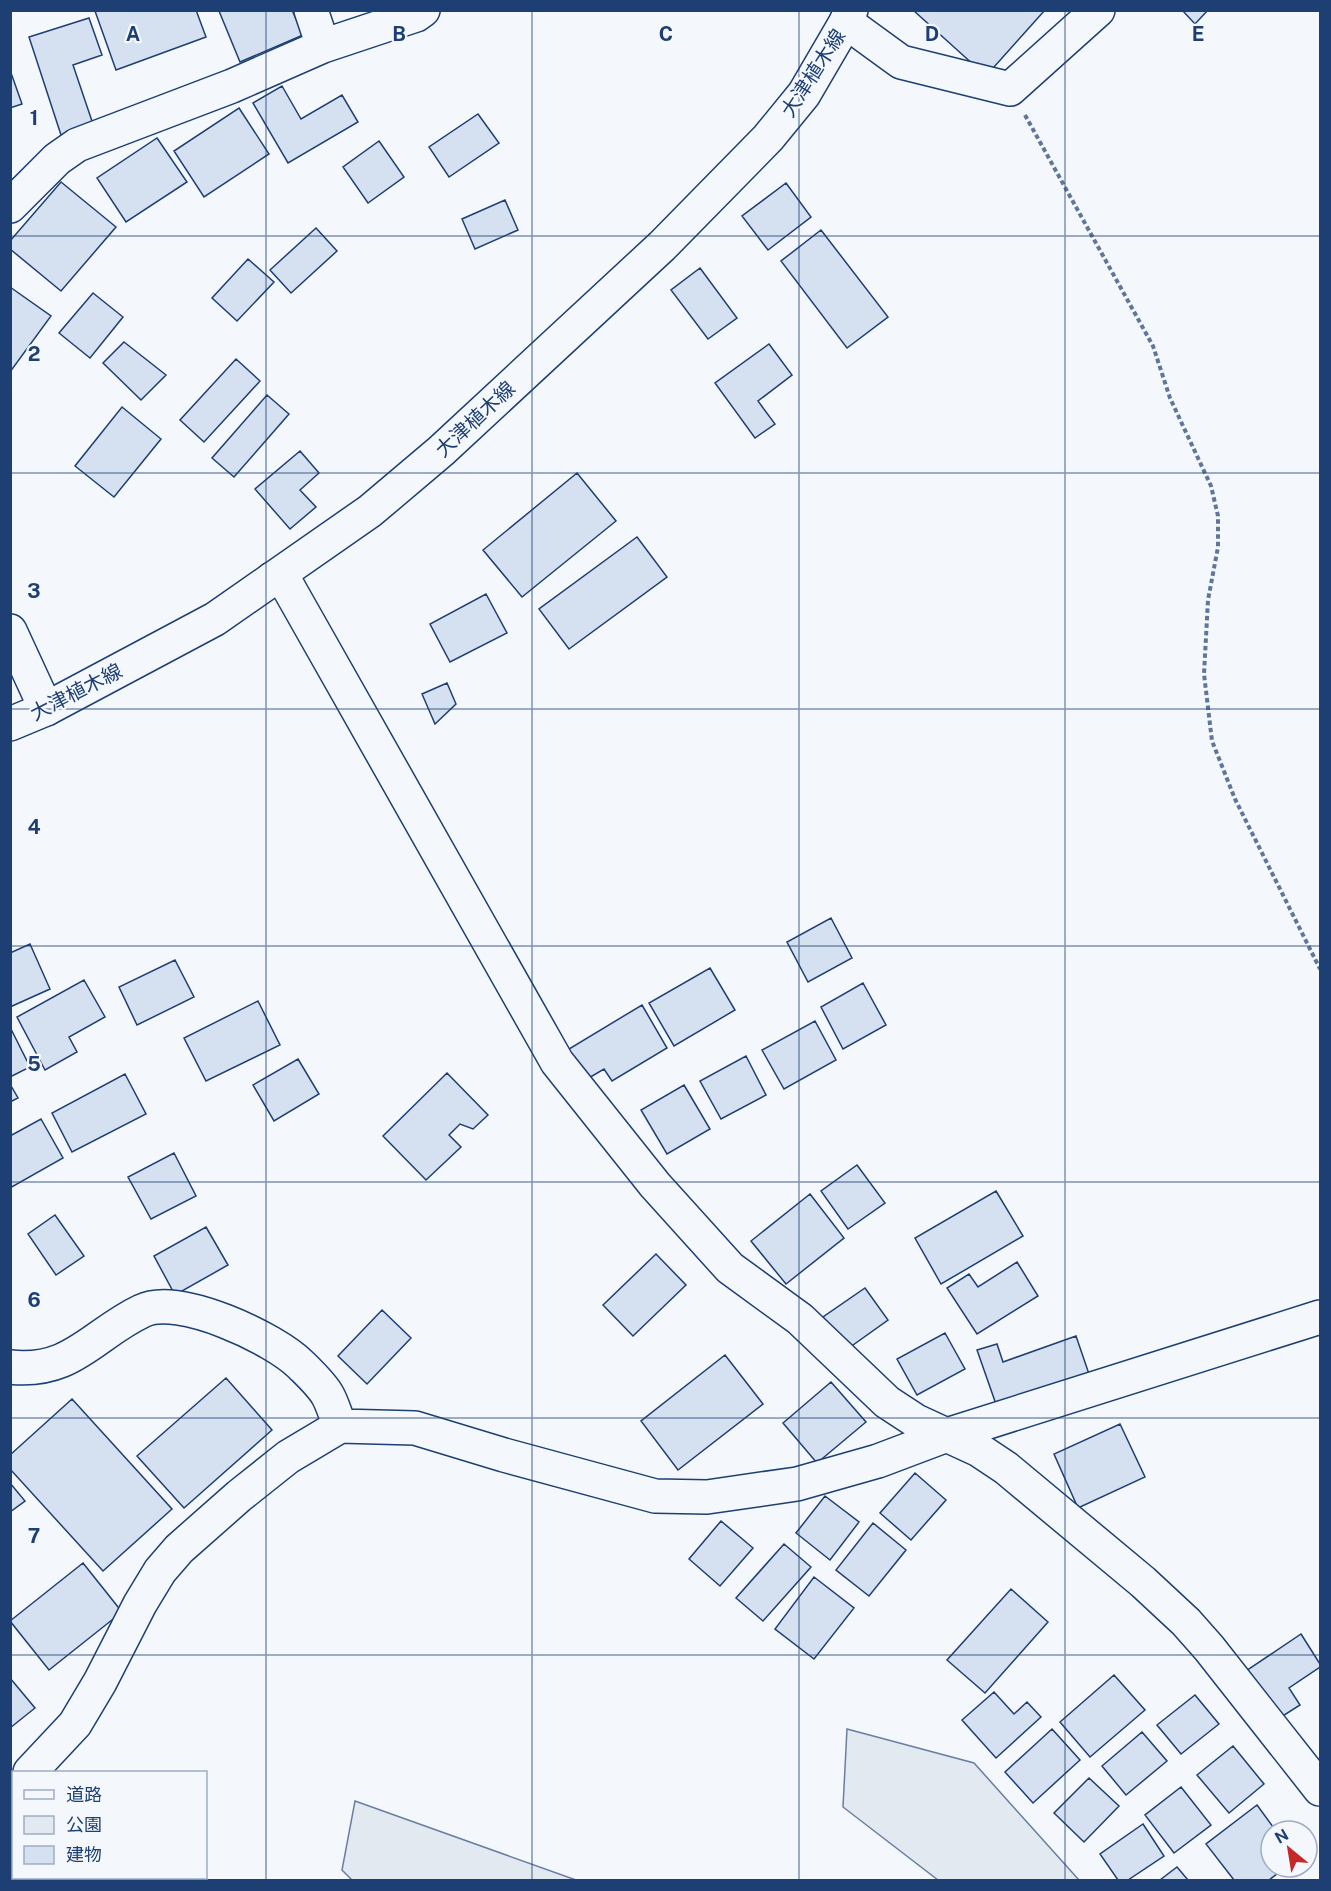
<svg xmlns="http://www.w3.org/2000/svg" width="1331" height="1891" font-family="'Public Sans','Noto Sans JP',sans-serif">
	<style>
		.green { fill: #e3e9f0; stroke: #687fa3; stroke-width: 1.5 }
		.building { fill: #d5e0f0; stroke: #1d3f73; stroke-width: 1.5 }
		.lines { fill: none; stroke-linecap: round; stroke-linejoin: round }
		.minor-casing { stroke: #1d3f73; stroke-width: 36 }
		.major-casing { stroke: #1d3f73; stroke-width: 36 }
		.path { stroke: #5e769c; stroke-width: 4; stroke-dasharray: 4.5 3; stroke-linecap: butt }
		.minor { stroke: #f4f7fb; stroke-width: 33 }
		.major { stroke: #f4f7fb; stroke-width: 33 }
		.grid { fill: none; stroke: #1d3f73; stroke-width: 1.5; stroke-opacity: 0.55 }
		.labels { text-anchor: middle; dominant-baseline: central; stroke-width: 4.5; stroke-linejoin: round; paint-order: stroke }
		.street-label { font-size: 20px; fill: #1d3f73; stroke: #f4f7fb }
		.grid-label { font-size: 20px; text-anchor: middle; font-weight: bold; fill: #1d3f73; stroke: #f4f7fb; stroke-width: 4.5; stroke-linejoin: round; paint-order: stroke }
	</style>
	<rect width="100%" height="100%" fill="#f4f7fb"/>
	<!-- green -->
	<path class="green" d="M847 1729 974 1763 1079 1880H938L843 1807Z
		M355 1801 576 1880H352L342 1870Z"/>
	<!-- building -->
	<path class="building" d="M196 10 206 37 116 70 95 11Z
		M222 10H292L303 35 240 62 219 11Z
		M913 10H1045L986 76Z
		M1182 10H1208L1195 24Z
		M89 18 102 55 73 65 94 127 62 138 29 37Z
		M10 70 22 104 10 108Z
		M282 86 301 119 342 95 358 122 288 163 253 103Z
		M239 108 269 154 204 197 174 151Z
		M478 114 499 143 449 177 429 147Z
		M157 138 187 182 126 222 97 178Z
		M379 141 404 177 368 203 343 167Z
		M61 182 116 227 61 291 10 249V241Z
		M786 183 811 217 768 250 742 216Z
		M505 200 518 230 475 249 462 219Z
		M316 228 337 251 291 293 270 270Z
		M821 230 888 317 847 348 781 261Z
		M248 259 274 282 237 321 212 298Z
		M700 268 737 318 708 339 671 290Z
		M10 287 51 316 10 372Z
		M93 293 123 317 90 358 59 333Z
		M124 342 166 375 141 400 103 363Z
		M769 344 792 375 758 401 775 424 755 438 715 383Z
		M236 359 260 381 204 442 180 420Z
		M267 395 289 414 234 477 212 458Z
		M122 407 161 439 114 497 75 466Z
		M300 451 319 473 300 490 316 507 290 529 255 489Z
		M577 473 616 521 522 597 483 550Z
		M637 537 667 577 569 649 539 609Z
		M486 594 507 633 450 662 430 624Z
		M447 683 456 704 435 724 422 694Z
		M831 918 852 958 808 982 787 942Z
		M30 944 50 989 10 1007V953Z
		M175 960 194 997 137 1025 119 987Z
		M710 968 735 1010 674 1046 649 1003Z
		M84 980 105 1017 69 1037 77 1052 45 1070 17 1017Z
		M863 983 886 1025 843 1049 821 1007Z
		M258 1001 280 1045 206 1081 184 1038Z
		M642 1005 667 1048 612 1081 604 1069 582 1082 564 1052Z
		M815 1021 836 1060 784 1089 762 1050Z
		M11 1029 30 1067 10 1077V1030Z
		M746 1056 766 1095 721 1119 700 1081Z
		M298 1059 319 1094 274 1121 253 1085Z
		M447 1073 488 1115 473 1129 460 1124 449 1135 461 1147 426 1180 383 1136Z
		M125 1074 146 1114 72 1152 52 1113Z
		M10 1084 18 1098 10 1102Z
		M684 1085 710 1129 667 1154 641 1110Z
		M41 1119 63 1158 10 1188V1136Z
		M174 1153 196 1196 151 1219 128 1177Z
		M857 1165 885 1203 848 1229 821 1191Z
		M996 1191 1023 1236 941 1284 915 1238Z
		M810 1194 844 1238 786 1284 751 1241Z
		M55 1215 84 1256 56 1275 28 1234Z
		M206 1227 228 1265 175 1295 154 1256Z
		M656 1254 686 1285 633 1336 603 1305Z
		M1017 1262 1038 1296 977 1334 947 1288 969 1274 978 1287Z
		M865 1288 888 1320 846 1350 823 1317Z
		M382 1310 411 1338 367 1384 338 1356Z
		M945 1333 965 1369 917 1395 897 1359Z
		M1076 1336 1089 1374 997 1407 977 1350 997 1344 1003 1362Z
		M725 1355 763 1404 678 1470 641 1421Z
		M226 1378 272 1430 184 1508 137 1456Z
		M831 1382 866 1422 817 1463 783 1423Z
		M72 1399 172 1509 103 1571 10 1469V1455Z
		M1120 1424 1145 1477 1078 1508 1054 1454Z
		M915 1473 946 1500 911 1540 880 1513Z
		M10 1483 25 1501 10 1512Z
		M825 1496 859 1522 830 1560 796 1533Z
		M721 1521 753 1548 720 1586 689 1559Z
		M873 1523 906 1550 869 1596 836 1570Z
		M784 1544 811 1567 763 1621 736 1598Z
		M83 1563 122 1612 49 1670 10 1621Z
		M814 1577 854 1608 814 1659 775 1629Z
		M1011 1589 1048 1622 985 1693 947 1660Z
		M1301 1634 1320 1664V1667L1289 1688 1300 1705 1275 1721 1243 1673Z
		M1114 1675 1145 1710 1090 1757 1060 1722Z
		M10 1678 35 1708 10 1728Z
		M994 1692 1014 1714 1027 1702 1041 1717 996 1758 962 1720Z
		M1195 1695 1219 1724 1181 1754 1157 1725Z
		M1052 1729 1080 1760 1033 1803 1005 1772Z
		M1142 1732 1167 1761 1126 1795 1102 1766Z
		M1233 1746 1264 1784 1229 1813 1197 1775Z
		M1089 1778 1119 1806 1084 1842 1054 1813Z
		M1181 1787 1211 1825 1174 1853 1145 1815Z
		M1257 1805 1276 1831H1271V1867H1286L1269 1880H1234L1206 1844Z
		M1143 1824 1164 1856 1128 1880H1118L1100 1854Z
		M1177 1867 1188 1880H1160Z"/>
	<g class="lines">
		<defs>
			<path id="minor" d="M311 10 323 46
				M846 22 901 62 1010 89 1098 10
				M10 206 57 159 77 145 232 86 323 46 416 15 423 10
				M272 579 282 576 557 1062 655 1185 730 1268 800 1319 887 1402 916 1421 979 1450 1006 1468 1143 1582 1186 1622 1209 1648 1320 1789
				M10 631 46 709
				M10 1367C72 1374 93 1334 142 1311 178 1293 274 1338 301 1365 310 1374 322 1385 328 1396 333 1405 336 1417 340 1426
				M30 1772 75 1724 100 1682 140 1604 160 1571 179 1549 239 1496 288 1457 340 1426 415 1428 504 1455 655 1496 707 1497 797 1484 878 1461 947 1435 1320 1317
				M33 1878V1880"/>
			<path id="major" d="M10 724 46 709 215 619 370 511 441 451 662 246 768 138 804 94 846 22 851 10"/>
		</defs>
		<!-- minor casing -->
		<use href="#minor" class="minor-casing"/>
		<!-- major casing -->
		<use href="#major" class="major-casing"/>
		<!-- path -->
		<path class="path" d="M1025 115 1153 346 1170 398 1211 486 1218 516V547L1208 600 1204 674 1212 741 1235 799 1320 969"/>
		<!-- minor -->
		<use href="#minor" class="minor"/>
		<!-- major -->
		<use href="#major" class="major"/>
	</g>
	<!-- grid -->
	<path class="grid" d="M266 10V1880M532 10V1880M799 10V1880M1065 10V1880M10 236H1320M10 473H1320M10 709H1320M10 946H1320M10 1182H1320M10 1418H1320M10 1655H1320"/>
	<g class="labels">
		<!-- street labels -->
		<g class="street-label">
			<text transform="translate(813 73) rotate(-57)">大津植木線</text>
			<text transform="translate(475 419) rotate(-43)">大津植木線</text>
			<text transform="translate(76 692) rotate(-27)">大津植木線</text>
		</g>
	</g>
	<g class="grid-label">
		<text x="133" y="41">A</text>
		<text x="399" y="41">B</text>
		<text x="666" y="41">C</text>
		<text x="932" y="41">D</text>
		<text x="1198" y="41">E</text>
		<text x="34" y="125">1</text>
		<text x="34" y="361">2</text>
		<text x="34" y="598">3</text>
		<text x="34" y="834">4</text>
		<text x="34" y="1071">5</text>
		<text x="34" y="1307">6</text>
		<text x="34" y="1543">7</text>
	</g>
	<!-- border -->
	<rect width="1331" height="1891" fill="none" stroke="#1d3f73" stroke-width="24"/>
	<!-- legend -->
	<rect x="12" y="1771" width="195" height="108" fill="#f4f7fb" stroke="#9eadc5" stroke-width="1.5"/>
	<rect x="24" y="1790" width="30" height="9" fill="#f4f7fb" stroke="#9eadc5" stroke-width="1.5"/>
	<text x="66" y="1801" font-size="18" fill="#1d3f73">道路</text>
	<rect x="24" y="1816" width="30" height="18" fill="#e3e9f0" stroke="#9eadc5" stroke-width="1.5"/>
	<text x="66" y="1831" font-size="18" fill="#1d3f73">公園</text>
	<rect x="24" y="1846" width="30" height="18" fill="#d5e0f0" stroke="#9eadc5" stroke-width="1.5"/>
	<text x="66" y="1861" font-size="18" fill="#1d3f73">建物</text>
	<!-- north arrow -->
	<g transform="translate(1289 1849) rotate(330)"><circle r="28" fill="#f4f7fb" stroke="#9eadc5" stroke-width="1.5"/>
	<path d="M0-4.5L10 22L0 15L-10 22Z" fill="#c62828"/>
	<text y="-9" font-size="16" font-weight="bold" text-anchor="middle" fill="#1d3f73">N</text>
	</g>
</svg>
